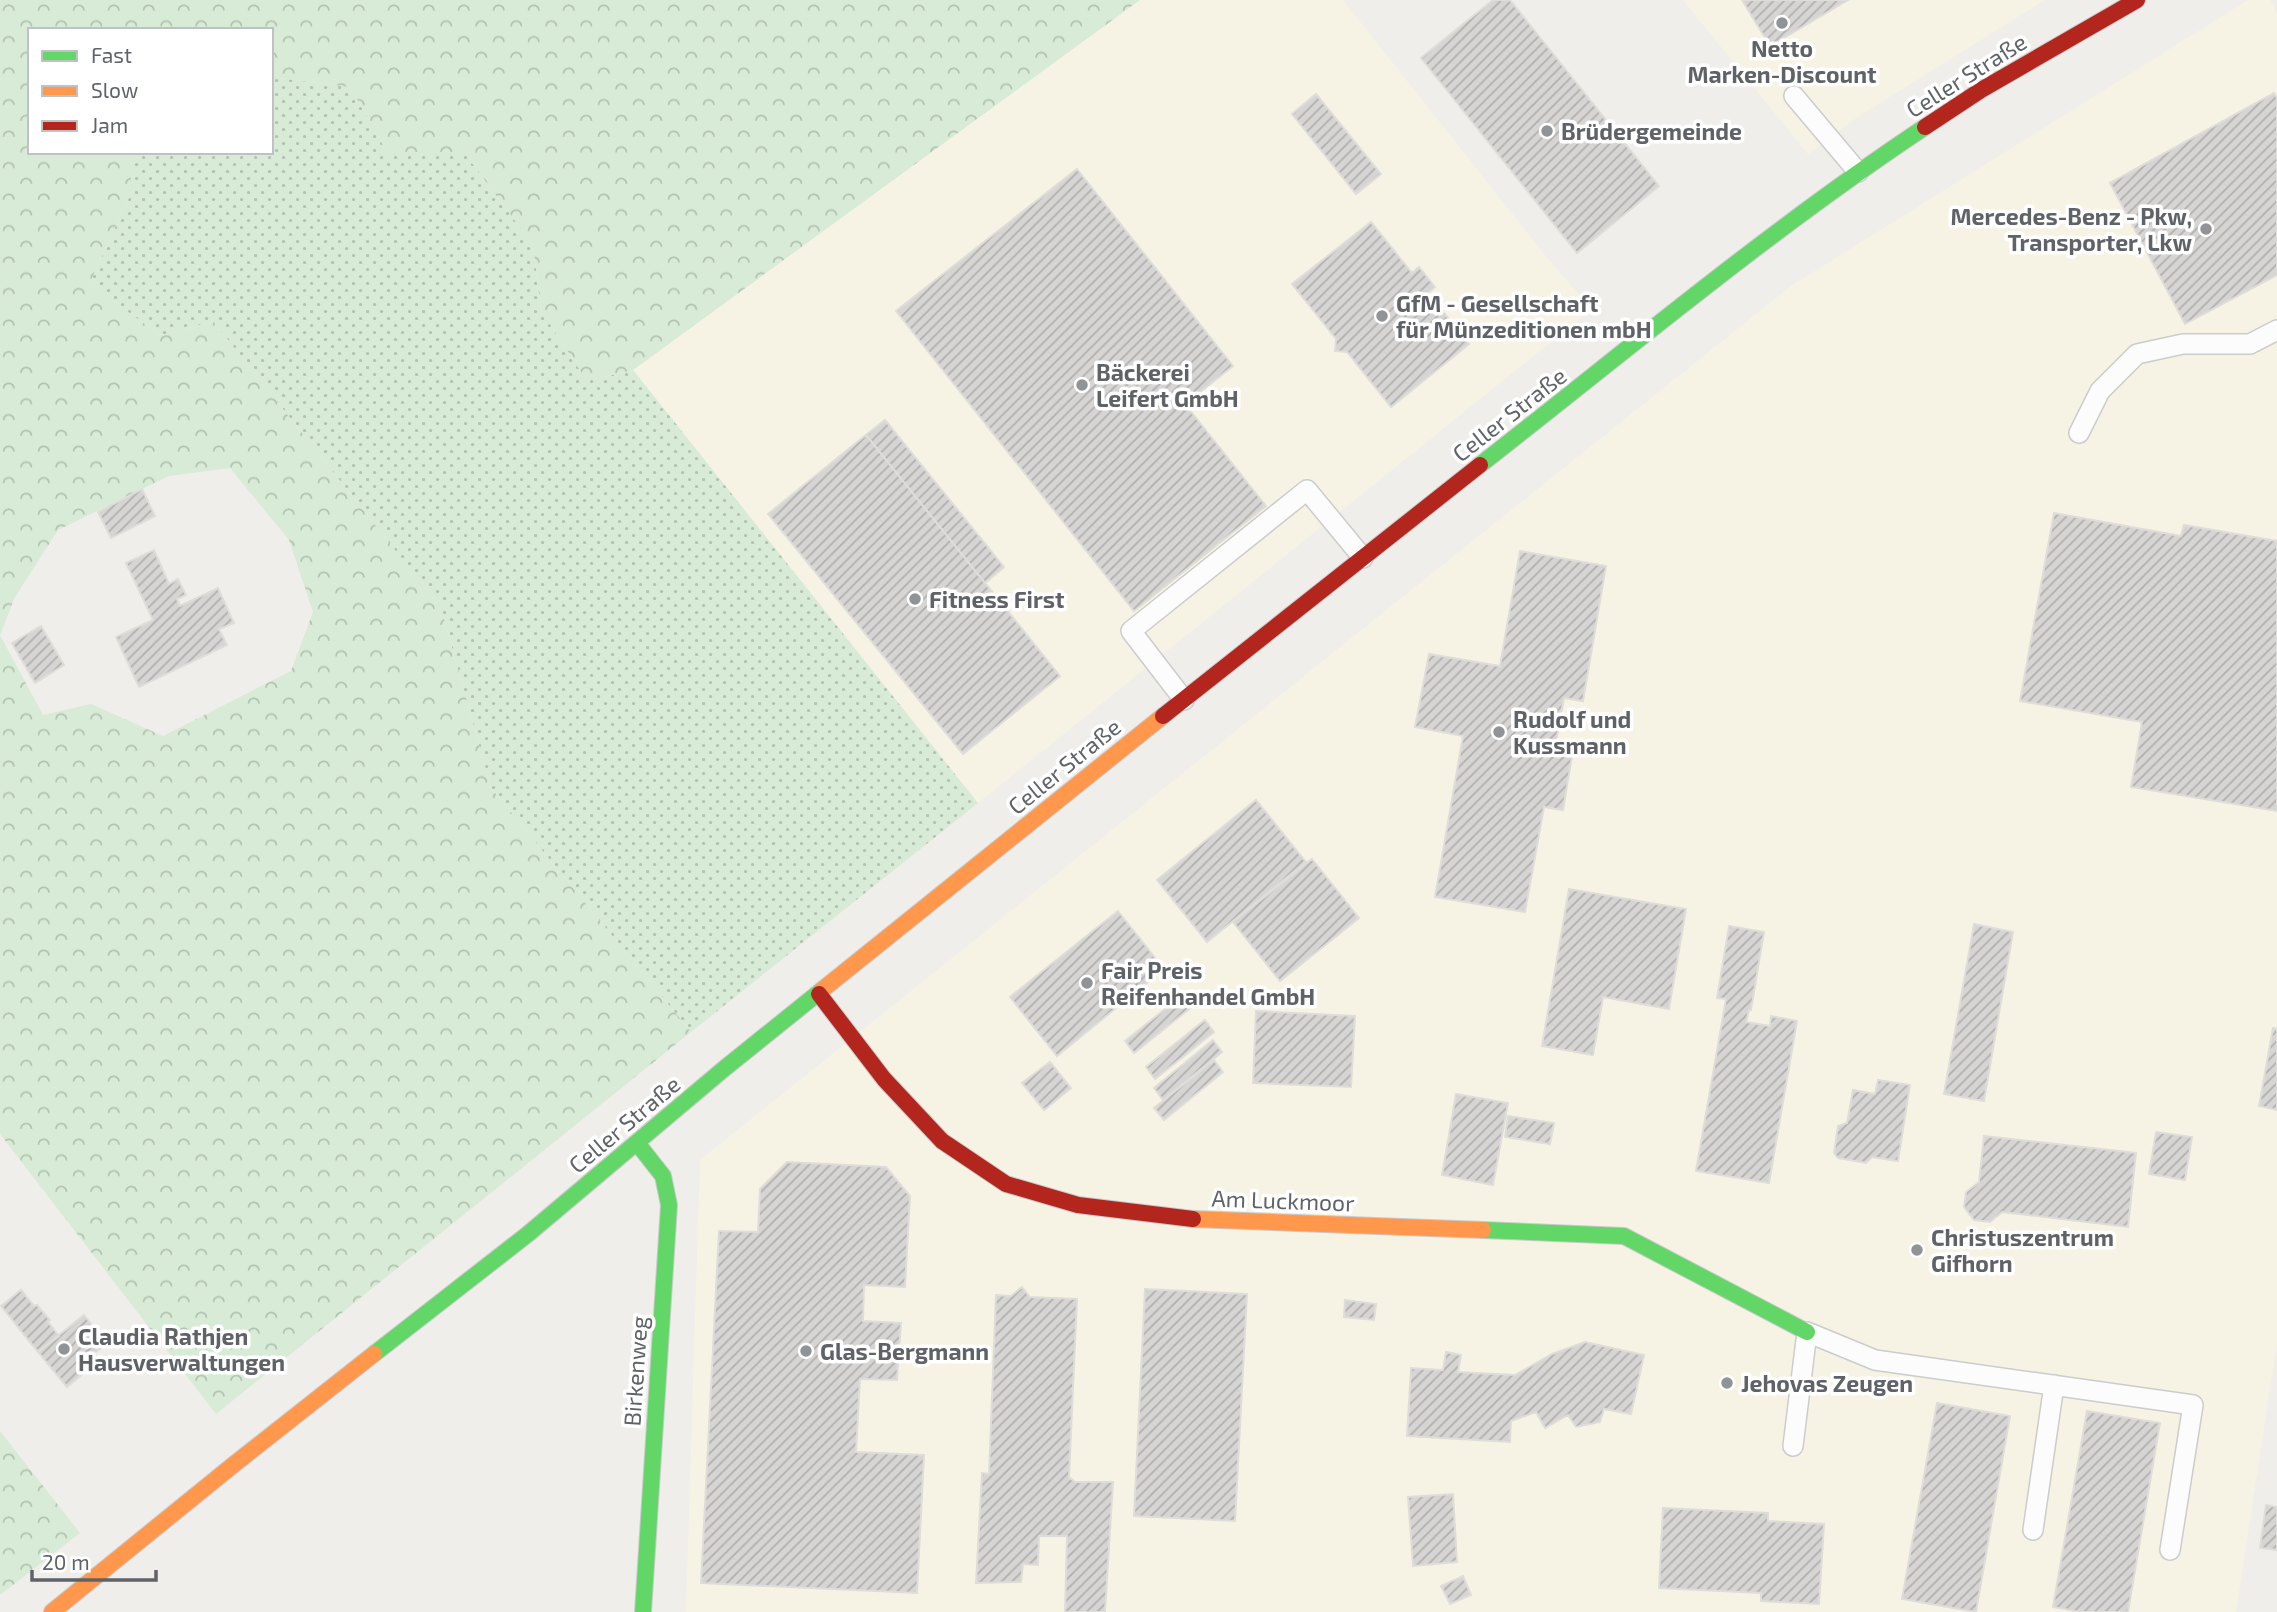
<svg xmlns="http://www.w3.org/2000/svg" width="2277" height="1612" font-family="'Exo 2',sans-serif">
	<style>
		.commercial { fill: #f7f3e4 }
		.green { fill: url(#green-dots) }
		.forest { fill: url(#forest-crowns) }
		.building { fill: url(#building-hatch); stroke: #deddd9; stroke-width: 2 }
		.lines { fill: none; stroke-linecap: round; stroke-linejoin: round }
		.lane-casing { stroke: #cbcccc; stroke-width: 22 }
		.fast-casing { stroke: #cacacb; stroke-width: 18 }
		.slow-casing { stroke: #cacacb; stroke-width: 18 }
		.jam-casing { stroke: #cacacb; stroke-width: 18 }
		.lane { stroke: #fdfcfc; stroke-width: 19 }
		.fast { stroke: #63d668; stroke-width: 16 }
		.slow { stroke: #ff974d; stroke-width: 16 }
		.jam { stroke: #b3261e; stroke-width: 16 }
		.poi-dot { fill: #919496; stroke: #fff; stroke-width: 2.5 }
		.labels { text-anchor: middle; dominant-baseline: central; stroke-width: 7; stroke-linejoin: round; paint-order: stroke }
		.poi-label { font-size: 23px; font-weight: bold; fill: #5f6368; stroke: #fff; text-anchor: start }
		.street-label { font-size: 23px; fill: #5f6368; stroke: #fff }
	</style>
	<defs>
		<pattern id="green-dots" width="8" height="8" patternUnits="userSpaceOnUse" patternTransform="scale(1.75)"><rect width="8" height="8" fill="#d8ebd6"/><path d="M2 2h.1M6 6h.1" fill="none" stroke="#b2c2b1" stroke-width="1.8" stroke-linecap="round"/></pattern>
		<pattern id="forest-crowns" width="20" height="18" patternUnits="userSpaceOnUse" patternTransform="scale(1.75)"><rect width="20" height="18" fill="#d8ebd6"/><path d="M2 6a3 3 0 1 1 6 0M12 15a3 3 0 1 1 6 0" fill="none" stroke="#b2c2b1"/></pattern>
		<pattern id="building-hatch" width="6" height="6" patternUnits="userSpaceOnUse" patternTransform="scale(1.75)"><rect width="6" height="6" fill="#d6d5d3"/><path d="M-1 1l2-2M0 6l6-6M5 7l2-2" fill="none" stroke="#b1b0af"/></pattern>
	</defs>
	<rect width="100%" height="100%" fill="#efeeea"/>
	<!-- commercial -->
	<path class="commercial" d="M1140 0H1343L1548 259 1592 309 978 803 633 370Z
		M1683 0H2045L1856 118 1808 154Z
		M2248 0H2270L2277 14V1342L2236 1612H686L700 1160 1791 286Z"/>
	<!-- green -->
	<path class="green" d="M271 77 350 87 387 152H464L533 245 541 310 587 381 633 370 978 803 691 1032 491 788 441 608 213 321 162 336 89 285 131 193V152H271Z"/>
	<!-- forest -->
	<path class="forest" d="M0 0H1140L633 370 587 381 541 310 533 245 464 152H387L350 87 271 77V30H30V152H131V193L89 285 162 336 213 321 441 608 491 788 691 1032 216 1414 0 1134V635L43 715 91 704 163 736 291 671 313 612 289 540 230 468 169 476 58 530 15 597 0 635Z
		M0 1431 80 1533 0 1595Z"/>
	<!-- building -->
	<path class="building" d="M1493 0H1510L1659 186 1577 253 1421 58Z
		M1742 0H1848L1770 46Z
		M2274 93 2277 98V275L2185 324 2110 183Z
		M1316 94 1381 174 1356 194 1292 114Z
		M1077 169 1233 366 1185 404 1266 506 1134 611 896 311Z
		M1371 222 1412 273 1419 267 1435 287 1428 293 1469 344 1391 407 1347 352 1335 351 1336 339 1292 284Z
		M885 420 1004 567 985 583 866 435Z
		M866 435 1060 676 963 754 768 514Z
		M142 489 155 516 111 538 98 512Z
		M2054 513 2181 536 2184 525 2277 541V811L2131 787 2142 722 2020 701Z
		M154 550 169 584 178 579 186 595 177 599 180 606 218 588 234 623 219 629 227 645 139 687 116 637 153 620 126 563Z
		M1520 551 1606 566 1583 701 1564 698 1554 753 1572 756 1563 810 1544 807 1525 912 1435 897 1463 736 1415 727 1429 654 1500 666Z
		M41 626 64 665 35 683 12 643Z
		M1256 800 1306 862 1207 942 1157 880Z
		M1312 859 1359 918 1280 981 1233 922Z
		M1569 889 1686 909 1669 1009 1603 997 1593 1055 1542 1046Z
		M1118 911 1164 969 1057 1056 1010 997Z
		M1974 924 2013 932 1984 1101 1944 1094Z
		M1729 926 1764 932 1751 1010H1749L1746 1022 1770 1026 1771 1016 1797 1021 1769 1183 1696 1171 1726 999 1717 998Z
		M1184 994 1193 1006 1134 1053 1125 1041Z
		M1256 1011 1355 1016 1351 1087 1253 1083Z
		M1205 1020 1214 1032 1155 1079 1146 1067Z
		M2273 1028 2277 1029V1110L2259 1106Z
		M1213 1040 1222 1052 1163 1100 1154 1088Z
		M1214 1060 1223 1072 1164 1120 1154 1108Z
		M1050 1062 1071 1088 1044 1110 1022 1083Z
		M1878 1080 1910 1085 1898 1161 1872 1157 1866 1163 1838 1158 1834 1153 1838 1126 1847 1123 1853 1090 1875 1094Z
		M1456 1094 1508 1103 1493 1185 1442 1175Z
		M1508 1116 1554 1123 1550 1144 1505 1137Z
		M2156 1132 2192 1137 2185 1180 2149 1174Z
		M1984 1136 2136 1153 2128 1227 2002 1212 1990 1222 1974 1220 1964 1207 1966 1192 1979 1182Z
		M787 1162 886 1167 910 1196 905 1287 864 1285 863 1321 901 1323 897 1380 860 1379 856 1452 924 1455 917 1593 701 1583 719 1231 758 1232 760 1189Z
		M1022 1287 1030 1297 1077 1299 1069 1477 1075 1482H1113L1105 1612H1065L1067 1536H1039L1038 1565 1023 1564 1021 1582 976 1583 982 1473 989 1474 996 1295 1011 1296Z
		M1145 1289 1247 1294 1235 1521 1134 1516Z
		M21 1290 34 1306 37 1305 50 1320 48 1322 59 1336 38 1352 1 1306Z
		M1345 1300 1376 1304 1374 1320 1344 1317Z
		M84 1315 96 1330 90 1335 101 1348 94 1353 99 1360 67 1387 38 1352Z
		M1585 1342 1644 1355 1631 1414 1604 1409 1600 1422 1576 1427 1568 1415 1545 1428 1536 1412 1511 1421 1510 1442 1407 1436 1411 1368 1443 1370 1446 1352 1461 1355 1458 1372 1515 1375 1552 1354Z
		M1937 1403 2010 1416 1976 1612 1902 1599Z
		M2087 1411 2160 1423 2128 1612H2081L2053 1607Z
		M1453 1494 1457 1562 1413 1566 1408 1497Z
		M2266 1505 2277 1507V1550L2260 1548Z
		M1663 1508 1768 1513V1521L1824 1524 1819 1604 1761 1601V1593L1659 1588Z
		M1463 1576 1471 1595 1450 1604 1441 1586Z"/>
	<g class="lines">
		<defs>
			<path id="lane" d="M1794 96 1858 172
				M2079 433 2100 391 2137 354 2183 344H2250L2277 330
				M1184 700 1131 631 1307 490 1363 558
				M1793 1446 1807 1332 1875 1360 2193 1405 2170 1550
				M2033 1530 2054 1385"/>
			<path id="fast" d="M1480 465C1627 350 1770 230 1925 127
				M637 1143 663 1176 669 1205 643 1612
				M1483 1230 1624 1236 1807 1332
				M374 1354 528 1234 725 1068 822 990"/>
			<path id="slow" d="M822 990 1163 716
				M1193 1219 1483 1230
				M52 1612 232 1466 374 1354"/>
			<path id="jam" d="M1925 127 1981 90 2137 0
				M1163 716 1480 465
				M819 994 884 1079 942 1141 1006 1184 1078 1205 1193 1219"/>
		</defs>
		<!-- lane casing -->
		<use href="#lane" class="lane-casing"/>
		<!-- fast casing -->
		<use href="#fast" class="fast-casing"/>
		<!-- slow casing -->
		<use href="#slow" class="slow-casing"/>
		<!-- jam casing -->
		<use href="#jam" class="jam-casing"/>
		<!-- lane -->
		<use href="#lane" class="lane"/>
		<!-- fast -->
		<use href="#fast" class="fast"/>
		<!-- slow -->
		<use href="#slow" class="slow"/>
		<!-- jam -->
		<use href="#jam" class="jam"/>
	</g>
	<!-- markers -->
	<g class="poi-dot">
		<circle cx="1782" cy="23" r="7"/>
		<circle cx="1547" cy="131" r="7"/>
		<circle cx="2206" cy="229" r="7"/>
		<circle cx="1382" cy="316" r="7"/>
		<circle cx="1082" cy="385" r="7"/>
		<circle cx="915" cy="599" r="7"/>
		<circle cx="1499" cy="732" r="7"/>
		<circle cx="1087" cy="983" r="7"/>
		<circle cx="1917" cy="1250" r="7"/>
		<circle cx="64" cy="1349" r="7"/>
		<circle cx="806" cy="1351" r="7"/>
		<circle cx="1727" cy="1383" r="7"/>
	</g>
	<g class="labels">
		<!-- poi labels -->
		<g class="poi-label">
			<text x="1782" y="48" text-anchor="middle">Netto<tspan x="1782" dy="26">Marken-Discount</tspan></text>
			<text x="1561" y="131">Brüdergemeinde</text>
			<text x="2192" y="216" text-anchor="end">Mercedes-Benz - Pkw,<tspan x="2192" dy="26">Transporter, Lkw</tspan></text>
			<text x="1396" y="303">GfM - Gesellschaft<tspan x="1396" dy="26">für Münzeditionen mbH</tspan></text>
			<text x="1096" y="372">Bäckerei<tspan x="1096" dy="26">Leifert GmbH</tspan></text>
			<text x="929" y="599">Fitness First</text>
			<text x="1513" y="719">Rudolf und<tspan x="1513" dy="26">Kussmann</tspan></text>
			<text x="1101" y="970">Fair Preis<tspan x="1101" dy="26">Reifenhandel GmbH</tspan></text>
			<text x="1931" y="1237">Christuszentrum<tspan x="1931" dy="26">Gifhorn</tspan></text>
			<text x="78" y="1336">Claudia Rathjen<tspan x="78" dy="26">Hausverwaltungen</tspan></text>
			<text x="820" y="1351">Glas-Bergmann</text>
			<text x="1741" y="1383">Jehovas Zeugen</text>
		</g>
		<!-- street labels -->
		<g class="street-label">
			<text transform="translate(1966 75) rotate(-32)">Celler Straße</text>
			<text transform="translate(1509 414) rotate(-38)">Celler Straße</text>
			<text transform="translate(1064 766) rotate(-39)">Celler Straße</text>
			<text transform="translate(624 1124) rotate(-40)">Celler Straße</text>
			<text transform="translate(1283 1200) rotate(2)">Am Luckmoor</text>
			<text transform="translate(635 1371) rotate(-86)">Birkenweg</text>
		</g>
	</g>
	<!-- legend -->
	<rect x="28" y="28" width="245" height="126" fill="#ffffff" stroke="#bfc1c3" stroke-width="2"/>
	<rect x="42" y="51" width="35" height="10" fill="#63d668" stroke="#bfc1c3" stroke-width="2"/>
	<text x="91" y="63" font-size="21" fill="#5f6368">Fast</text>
	<rect x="42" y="86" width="35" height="10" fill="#ff974d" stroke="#bfc1c3" stroke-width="2"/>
	<text x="91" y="98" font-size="21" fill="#5f6368">Slow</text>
	<rect x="42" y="121" width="35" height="10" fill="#b3261e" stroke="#bfc1c3" stroke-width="2"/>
	<text x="91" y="133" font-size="21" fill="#5f6368">Jam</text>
	<!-- scale -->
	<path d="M32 1570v10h124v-10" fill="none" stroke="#5f6368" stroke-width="3.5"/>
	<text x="42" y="1570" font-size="21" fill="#5f6368" stroke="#ffffff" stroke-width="5" paint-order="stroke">20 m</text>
</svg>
